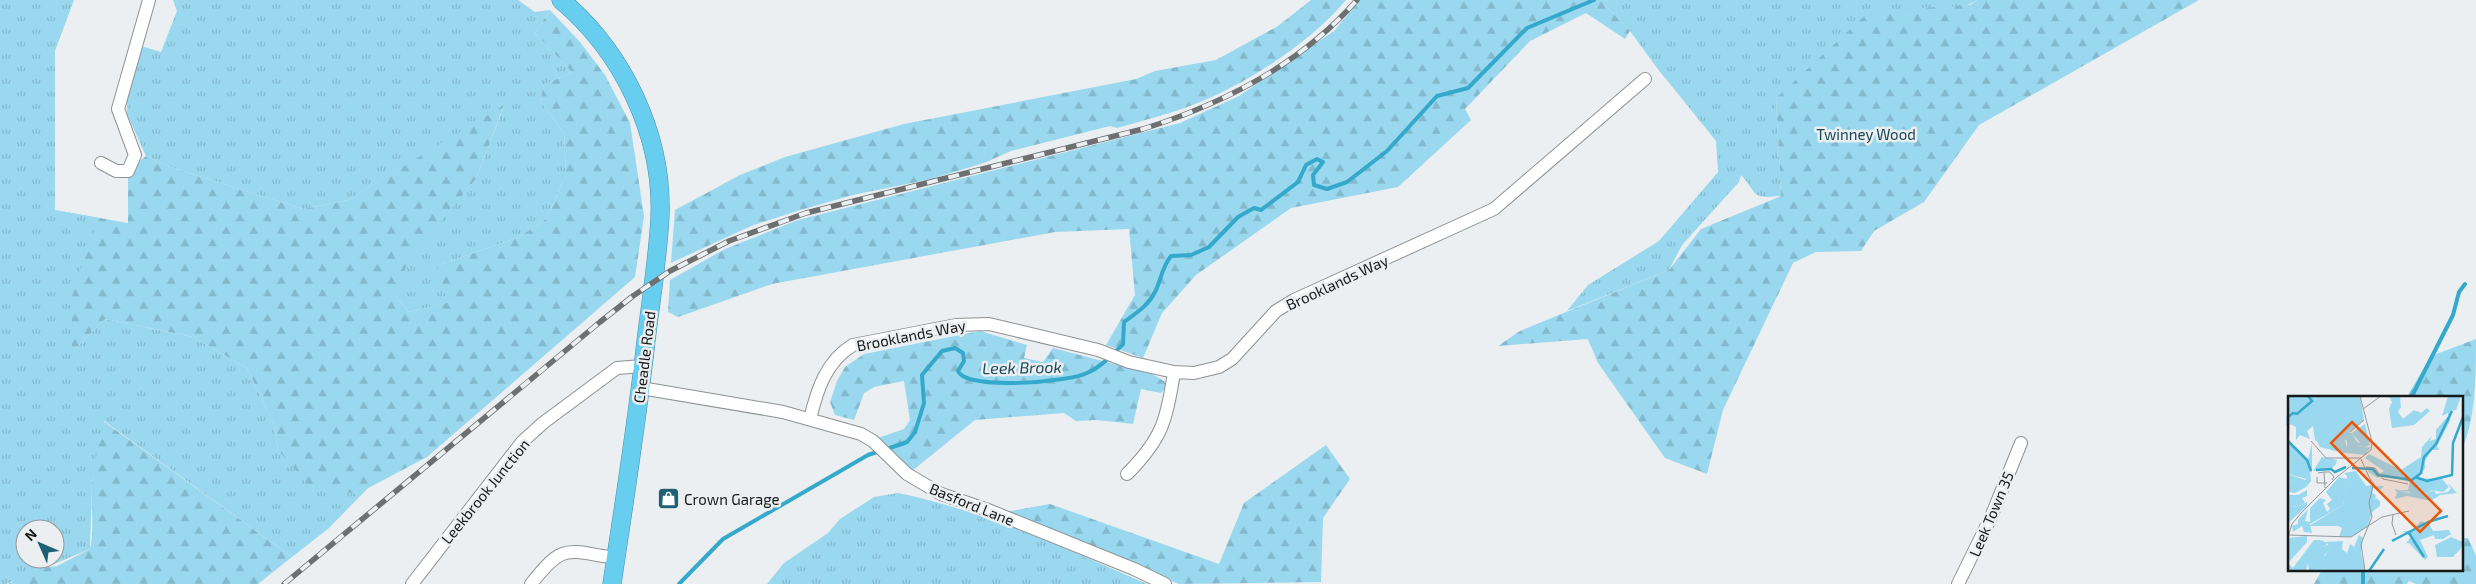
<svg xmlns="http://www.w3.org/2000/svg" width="2476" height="584" font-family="'Exo 2',sans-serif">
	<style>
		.grass { fill: url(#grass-tufts); fill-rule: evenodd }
		.forest { fill: url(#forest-firs) }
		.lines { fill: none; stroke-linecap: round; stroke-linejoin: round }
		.stream { stroke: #35a9cb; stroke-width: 4 }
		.minor-casing { stroke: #8e9293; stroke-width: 14 }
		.highway-casing { stroke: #4b8ea5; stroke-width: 19 }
		.minor { stroke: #fff; stroke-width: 12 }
		.highway { stroke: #67cef0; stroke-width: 18 }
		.rail-casing { stroke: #6d6f70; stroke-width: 5.5 }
		.rail { stroke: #ebeff1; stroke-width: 4; stroke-dasharray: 11; stroke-linecap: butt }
		.labels { text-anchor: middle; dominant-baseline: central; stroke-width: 5; stroke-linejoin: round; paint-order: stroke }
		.park-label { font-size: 15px; fill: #174756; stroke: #ebeff1 }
		.street-label { font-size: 15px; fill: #171819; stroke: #ebeff1 }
		.poi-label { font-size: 15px; fill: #171819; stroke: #ebeff1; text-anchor: start }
		.water-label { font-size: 16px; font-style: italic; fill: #1c4b5b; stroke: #ebeff1 }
		.inset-river { fill: none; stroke: #35a9cb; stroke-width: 2.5 }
		.inset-road { fill: none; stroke: #96999b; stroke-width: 1 }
		.view { fill: #e8590c; fill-opacity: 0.15; stroke: #e8590c; stroke-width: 2.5 }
		.inset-edge { fill: none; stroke: #171819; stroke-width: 2.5 }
	</style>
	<defs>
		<pattern id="grass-tufts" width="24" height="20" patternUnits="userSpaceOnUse" patternTransform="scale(1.25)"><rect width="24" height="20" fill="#99d8ee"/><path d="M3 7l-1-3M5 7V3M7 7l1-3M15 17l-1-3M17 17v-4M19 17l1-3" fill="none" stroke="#83b9cc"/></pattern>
		<pattern id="forest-firs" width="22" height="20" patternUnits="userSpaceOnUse" patternTransform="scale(1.25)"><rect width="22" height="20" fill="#99d8ee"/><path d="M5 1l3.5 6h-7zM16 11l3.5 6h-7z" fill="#83b9cc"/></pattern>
	</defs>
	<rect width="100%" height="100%" fill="#ebeff1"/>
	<!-- grass -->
	<path class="grass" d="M0 0H74L55 51V210L99 218 72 296 73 351 105 319 193 337 247 368 274 425 278 450 356 494 369 487 329 528 292 557 104 421 92 481 90 549 6 584H0ZM25 529H55V559H25Z
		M173 0H518L535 12 550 10 535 33 572 72 544 85 540 101 564 133 566 175 546 219 519 237 439 265 456 301 409 312 395 296 408 259 476 179 504 106 348 200 303 209 167 166 146 156 127 114V97L141 46 161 52 177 11Z
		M1606 0H1978L1776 98 1781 196C1750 199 1759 195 1741 175L1739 182 1682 245 1669 270 1567 311 1588 285 1659 241 1718 172 1716 141 1657 68 1630 31 1604 4Z
		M898 493C986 511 1066 549 1147 584H767L784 563 828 533 840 519 874 497Z"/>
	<!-- forest -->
	<path class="forest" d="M1311 0H1346C1309 44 1244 86 1190 106 1166 115 1141 121 1117 128L1110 126 1011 151 984 163 931 179 853 195 797 211 751 226 671 263 675 210 740 175 785 157 904 124 1136 79 1155 71 1216 60 1278 26Z
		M1360 0H1606L1604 4 1630 31 1625 39 1586 13 1530 41 1465 109 1471 120 1398 187 1291 208 1196 275 1162 313 1143 358 1106 345 1135 295 1129 229 1055 232 772 284 678 317 668 312 670 280 725 249 798 220 1180 123 1239 96 1334 31Z
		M1978 0H2199L1979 125 1924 202 1874 231 1861 251 1816 252 1793 263 1723 410 1707 474 1665 458 1598 363 1588 339 1498 346 1520 331 1669 270 1701 229 1781 196 1776 98 1870 11 1970 5Z
		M550 10 580 42 605 75 630 123 644 216 635 277 427 457 357 494 309 485 278 450 274 425 247 368 193 337 105 319 72 352V296L98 219 55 210 128 223V171L146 156 167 166 303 209 348 200 504 105 476 179 409 259 395 296 409 312 455 301 432 284 439 265 519 237 546 219 566 175 564 133 540 101 544 85 572 72 535 33Z
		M980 331 1027 345 1024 358 1043 362 1053 348 1152 374 1164 381 1167 386 1161 393 1141 389 1133 424 1097 420 1076 421 1064 413 975 420 912 471 878 438 904 429 910 420 904 381 874 387 864 393 854 420 835 415 830 402 837 381 845 367 864 354Z
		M2476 339C2476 374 2476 419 2462 449V398H2406L2431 356Z
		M103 421 292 557 258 584H8L35 569 57 566 90 549C95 527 90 505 92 483 94 462 100 441 103 421Z
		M1326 445 1350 479 1323 518 1321 582 1179 584 1005 512 1050 504 1219 564 1244 503Z
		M2462 538H2468L2476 556V584H2416L2409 581 2407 584H2314L2322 570H2462Z"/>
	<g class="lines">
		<!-- stream -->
		<path class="stream" d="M2411 398 2453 315 2459 292 2465 284
			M887 449 907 442 915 432 924 403 922 375 942 351 955 348 963 353 964 361 958 371C967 391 1069 382 1087 373 1101 367 1112 355 1123 344L1124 322C1136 313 1148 306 1155 292 1161 280 1162 267 1171 256L1191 255 1209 247 1238 217 1254 208 1261 210 1298 182 1306 165 1317 159 1323 162 1313 175 1314 185 1327 189 1347 182 1387 151 1437 96 1468 88 1527 28 1594 0
			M2363 570V584
			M679 584 723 539 868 455 880 451"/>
		<defs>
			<path id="minor" d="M101 163 116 171H128L135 155 118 109 149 0
				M641 388 783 412 861 434 873 441 907 474 941 494 988 510 1134 569 1165 584
				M810 419C817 390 826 361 853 345L956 325 989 324 1098 350 1129 362 1174 372 1194 373 1219 367 1232 359 1276 311 1294 300 1494 209 1645 79
				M1127 474C1162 439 1167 420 1174 372
				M412 584 522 442 543 423 617 368 643 366
				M531 584C564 542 566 551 616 558
				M1958 584 1991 517 2021 443"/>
			<path id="highway" d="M561 0C623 52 663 135 660 216 658 258 651 299 646 341 637 422 624 503 612 584"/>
		</defs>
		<!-- minor casing -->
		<use href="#minor" class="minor-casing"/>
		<!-- highway casing -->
		<use href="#highway" class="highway-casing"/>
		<!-- minor -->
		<use href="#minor" class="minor"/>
		<!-- highway -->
		<use href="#highway" class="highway"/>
		<defs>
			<path id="rail" d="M284 584 600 322 633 296 670 271 729 241 806 213 1143 129C1223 104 1301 64 1357 0"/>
		</defs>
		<!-- rail casing -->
		<use href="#rail" class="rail-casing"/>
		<!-- rail -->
		<use href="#rail" class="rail"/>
	</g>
	<!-- icons -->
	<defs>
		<symbol id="shop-square" viewBox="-11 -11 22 22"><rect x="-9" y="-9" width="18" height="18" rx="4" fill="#1e6074" stroke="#ebeff1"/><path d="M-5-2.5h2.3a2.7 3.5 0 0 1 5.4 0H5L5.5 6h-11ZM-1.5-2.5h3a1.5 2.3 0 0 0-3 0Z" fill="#fff"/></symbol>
	</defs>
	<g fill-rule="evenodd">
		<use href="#shop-square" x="656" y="486" width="25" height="25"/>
	</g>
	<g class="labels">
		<!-- park labels -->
		<g class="park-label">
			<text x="1866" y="134">Twinney Wood</text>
		</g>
		<!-- street labels -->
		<g class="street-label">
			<text transform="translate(1337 282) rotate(-25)">Brooklands Way</text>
			<text transform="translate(911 335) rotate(-11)">Brooklands Way</text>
			<text transform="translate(644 357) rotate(-83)">Cheadle Road</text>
			<text transform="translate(485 491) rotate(-51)">Leekbrook Junction</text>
			<text transform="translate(972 504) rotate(22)">Basford Lane</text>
			<text transform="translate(1991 514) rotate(-67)">Leek Town 35</text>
		</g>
		<!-- poi labels -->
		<g class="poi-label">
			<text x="684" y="499">Crown Garage</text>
		</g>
		<!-- water labels -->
		<g class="water-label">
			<text transform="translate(1022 367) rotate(-1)">Leek Brook</text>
		</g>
	</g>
	<!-- overview -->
	<g transform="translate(2288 396)">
		<rect width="175" height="175" fill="#ebeff1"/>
		<path d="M0 0H27V5L28 0H72L76 24 56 40 60 57H55L53 45 48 49 31 47 27 44 25 30 19 35 22 43 12 39 8 44V31L2 28 1 46 20 64 24 47V77L0 49ZM77 28 82 49 70 54 68 51 75 50 64 37ZM0 59 17 77 19 83 0 78ZM51 81 59 83 55 109 22 128 24 137 16 136 14 130 5 136 4 130 10 128V124L20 113 17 125 22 126V112L32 102 38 104 35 107 39 116 42 113 39 108 44 104 38 96ZM126 82 154 83 161 91 155 96 144 94 137 98 109 94H120L122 84ZM0 85 17 90 18 91 7 97 0 96ZM19 94V100L14 102 17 107 9 111 0 109V99H10ZM19 140V146L0 167 5 172 26 144H30L32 155 35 160H37L42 152 40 147 36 151V146L55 145 54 153 59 157 62 148 66 151 71 139 75 142 73 157 77 175H21L20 167 18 175H0V142ZM163 141 175 146 173 152 165 161H149L147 149Z" fill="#99d8ee"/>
		<path d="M101 0H112L113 11 110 16 115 23 126 14 133 17 139 12 142 15 126 29 104 32 101 13 104 6ZM160 0H173L168 14 163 15 162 25 149 50 151 54H144L137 65V72L131 81 128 80 133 85 126 81 121 86 97 79 90 82 80 76 81 70 91 78 96 75 77 62 81 58 113 74 133 61 134 51 144 40 142 45 148 43V34L160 20V17L154 20ZM59 36 64 37 69 46 78 48 68 52 83 51 77 59 59 57V45L54 42ZM25 37 32 47 48 49 53 45 55 57 32 51ZM0 49 22 74 23 85 18 91 0 85V78L17 84 19 82 0 59ZM34 61 49 64 48 68 44 72 25 75ZM68 75 78 90 85 89 82 81 88 90H96L91 95 86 90 84 97 88 99 87 104 88 102 92 105V110L84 116 80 130 63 141H51L54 132 50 130H21L55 109 59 80 56 77ZM159 86 169 97 152 99 143 105 119 100 107 103 109 96 106 93 121 97 124 94 137 98 146 94 148 98 160 96 163 92ZM19 106V110L0 127V109L9 111ZM133 125 141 128 145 135 161 134 163 138 155 143H147L146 139 132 144 140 161 137 164 121 147H118L123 141 115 135H124ZM30 144 36 145V151L41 148 43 151 36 160 49 161 47 168 39 166 45 165 34 162V158L29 162 32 155 24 160 27 164 23 162V158L31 154Z" fill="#99d8ee"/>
		<path class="inset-river" d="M0 29V21L5 17 9 18 24 5 20 0M0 45 19 64 23 75M64 72 85 73 90 79 124 84 133 77 136 61 148 48 164 15M28 74 43 73 47 76 58 71M127 81 139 85 164 79 165 47 175 21M143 125 160 120M121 137 136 161M104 145 142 125M81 175 96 153"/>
		<path class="inset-road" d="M75 13 93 0M62 36 76 24M23 45 38 62H73M73 63 85 90 81 107 84 121 73 148 77 175M78 71 87 72 95 83 120 88M36 76H42L46 81 44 84M30 77 36 76 37 92M29 81V87H39M105 119 104 128 108 139M1 139 63 141 94 121 121 115M0 141 4 128 14 116 49 81 83 54 84 46 72 0"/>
		<path class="view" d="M64 26 153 115 132 136 43 47Z"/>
		<rect width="175" height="175" class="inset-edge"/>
	</g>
	<!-- north arrow -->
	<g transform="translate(40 544) rotate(315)"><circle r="24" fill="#ebeff1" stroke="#96999b"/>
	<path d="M0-4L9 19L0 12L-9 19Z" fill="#1e6074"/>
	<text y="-8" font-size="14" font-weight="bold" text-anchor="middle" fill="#171819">N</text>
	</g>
</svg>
